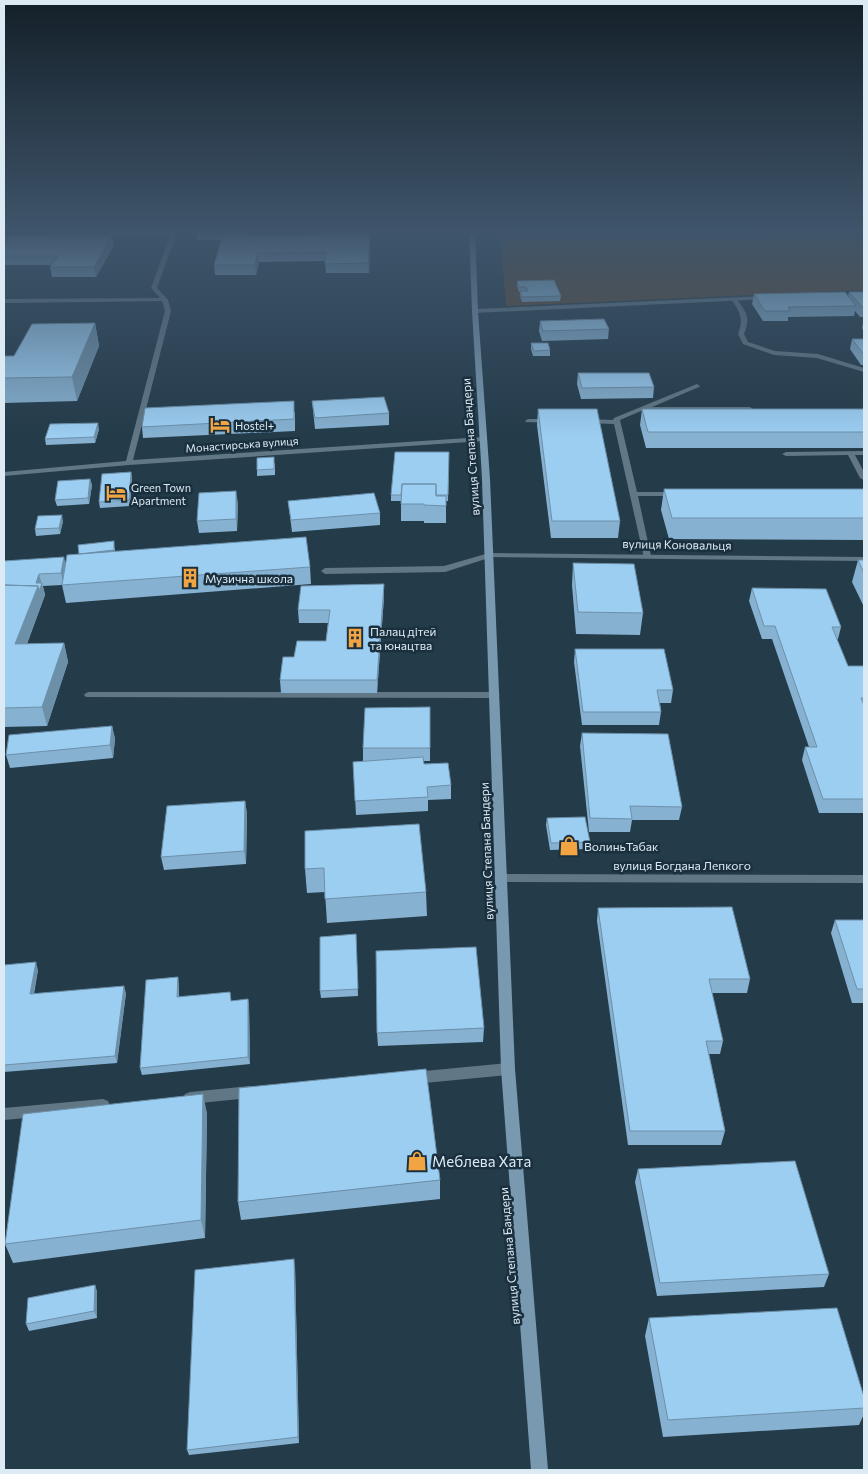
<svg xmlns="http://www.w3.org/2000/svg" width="868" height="1474" font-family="Commissioner,sans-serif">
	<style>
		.green { fill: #604a32 }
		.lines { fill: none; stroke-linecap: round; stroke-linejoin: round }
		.lane { fill: #627785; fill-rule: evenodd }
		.street { fill: #627785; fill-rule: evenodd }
		.secondary { fill: #7999b0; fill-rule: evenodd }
		.wall { fill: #86b1d0 }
		.shaded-wall { fill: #6d90a9 }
		.building { fill: #9ccef2; stroke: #6d90a9 }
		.labels { text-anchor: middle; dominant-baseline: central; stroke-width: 5; stroke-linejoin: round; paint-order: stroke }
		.far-poi-label { font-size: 11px; fill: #dceaf3; stroke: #1a303f; text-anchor: start }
		.far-street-label { font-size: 11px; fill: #dceaf3; stroke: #1a303f }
		.street-label { font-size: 12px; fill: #dceaf3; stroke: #1a303f }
		.poi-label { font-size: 12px; fill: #dceaf3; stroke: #1a303f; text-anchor: start }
		.near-poi-label { font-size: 15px; fill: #dceaf3; stroke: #1a303f; text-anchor: start }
	</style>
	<rect width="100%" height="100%" fill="#243b4a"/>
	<!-- green -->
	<path class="green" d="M500 230H864V290L506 306Z"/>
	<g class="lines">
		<!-- lane -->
		<path class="lane" d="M11 230H17L15 233 174 231 177 233 174 235 12 237 9 235Z
			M165 298 167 299V301L4 303V299Z
			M732 298H736C746 312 751 317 744 334L748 342 775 351 818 354 864 368V372L817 358 774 355 743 344 738 334C744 319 740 312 731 299Z
			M697 384 700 386 699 387 652 407H750L753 409 750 411H641L620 420 637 492H676L680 494 676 496H638L651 556 647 558H644L614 424 587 423 584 421 587 419 613 420 614 418Z
			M528 419H550L553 421 550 423 526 422 525 421Z
			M864 451V455H855L864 472V480L860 478 848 455 786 456 782 454 786 452Z
			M489 553H492V557L445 572 325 574 321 571 325 568 444 566Z
			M89 692H495L500 695 495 698 86 697 84 695 86 693Z"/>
		<!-- street -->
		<path class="street" d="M172 230H178L157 288 168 300 171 311 133 460 483 437 487 439 483 441 129 465 4 476V472L126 461 165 311 162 300 151 288Z
			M766 296 768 297V299L475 313 472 311 475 309Z
			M486 553 864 557V561L489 557H486Z
			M501 874 864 875V883L501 882 497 881 495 878 497 875Z
			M508 1063 513 1065 515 1069 513 1073 508 1075 414 1084 409 1082 407 1078 409 1074 414 1072Z
			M250 1086 255 1088 257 1092 255 1096 250 1098 190 1104 185 1102 183 1098 185 1094 190 1092Z
			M103 1099 108 1101 110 1105 108 1109 103 1111 4 1120V1108Z"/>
		<!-- secondary -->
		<path class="secondary" d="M469 230H475L478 311 490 479 515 1069 548 1470H531L501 1069 482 479 472 311Z"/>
	</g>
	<!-- wall -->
	<path class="wall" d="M198 230H248V235L370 234 369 273H326L325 261 259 262 256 275H215L214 265 222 240H197V235Z
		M4 236 114 245 96 277H52L50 267 51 265H4Z
		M517 281 561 296 560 301 522 302 520 296V292H519L517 286Z
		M849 292H864V317H860L855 311 854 316 788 317V321H763L752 304 754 294 848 296Z
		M540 321 609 329 608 339 542 341 539 331Z
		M95 323 99 346 77 401 4 403V356H14Z
		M863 323H864V332L862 328Z
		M852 339H864V365H861L850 349Z
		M531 343 550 350V356H533L531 349Z
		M578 373 654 387 653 398 581 399 577 384Z
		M312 401 389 413V425L315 429Z
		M538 409 620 521 618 538H551L537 425Z
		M642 409H864V448H646L640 425Z
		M295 412V431L143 438 142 427Z
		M99 429 95 443 46 445 45 439Z
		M449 452 448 501H446V523H424V521H401V501H391V495Z
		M275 463V475L257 476V470Z
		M131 472 132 478 130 506 100 508 99 502Z
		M90 479 92 485 89 504 57 506 55 500Z
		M664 489H864V540L669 539 661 510Z
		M288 501 380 513V525L292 532Z
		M238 503 237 531 199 533 197 521Z
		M63 521 60 534 36 536 35 529Z
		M115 548V551L310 567 311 584 66 603 62 585 43 586 45 595 27 644 64 643 68 662 47 726 4 727V561L65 564 79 554Z
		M858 560H864V607L852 582Z
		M573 563 643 613 640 635 576 634 572 585Z
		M384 584V597L377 693H281L280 680 294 657 326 641 328 623H299L298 610Z
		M752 588 841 627 838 639H837L848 666H864V813H819L802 760 805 747H809L772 639H762L749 601Z
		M575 649 673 690 671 703H660L661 712 659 725H582L574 662Z
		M430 707V761H423L424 764 451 785V799L428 800V811L356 815 353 762 363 761V748Z
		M112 726 115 739 113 758 10 768 6 755Z
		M582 733 682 807 679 820H632L630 832H589L580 746Z
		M245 801 247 814 246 864 164 870 161 857Z
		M547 818 590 842 589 849 550 850 546 825Z
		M305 831 426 892 427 916 327 923 325 892 307 893 305 869Z
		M598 908 750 979 747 993H712L723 1041 720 1054H709L725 1131 721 1145H628L597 921Z
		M835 920H864V1003H852L831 933Z
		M356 934 358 996 321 998 320 991Z
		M4 965 38 970 34 994 126 993 117 1063 4 1072Z
		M179 984V997L232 1001 248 999 249 1006 250 1064 142 1075 140 1068Z
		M484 1028 483 1042 378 1046 377 1033Z
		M207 1113 205 1238 13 1263 5 1244Z
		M638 1169 829 1274 824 1287 657 1296 635 1182Z
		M440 1180V1199L241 1220 238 1202Z
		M295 1266 299 1443 189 1455 187 1450Z
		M95 1285 97 1292V1318L29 1331 26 1324Z
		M649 1318 864 1397V1414L859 1425 663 1437 645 1336Z"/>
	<!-- shaded-wall -->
	<path class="shaded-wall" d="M370 234V243L369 273 368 263Z
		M112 236 114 245 96 277 94 267Z
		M258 253 259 262 256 275 255 265Z
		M95 323 99 346 77 401 72 377Z
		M98 423 99 429 95 443 94 437Z
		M131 472 132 478 130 506 129 500Z
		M90 479 92 485 89 504 88 498Z
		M236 491 238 503 237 531 236 519Z
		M62 515 63 521 60 534 59 528Z
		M114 541 115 556 79 554Z
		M64 557 67 569 64 585 61 573Z
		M39 574 42 585V583L45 595 20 662 15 644Z
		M384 584V597L377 693V680Z
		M64 643 68 662 47 726 42 707Z
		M112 726 115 739 113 758 110 745Z
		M245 801 247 814 246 864 244 851Z
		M36 962 38 970 32 1001 30 994Z
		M178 977 179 984 178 1004 177 997Z
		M124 986 126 993 117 1063 115 1056Z
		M248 999 249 1006 250 1064 248 1057Z
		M203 1094 207 1113 205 1238 201 1220Z
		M294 1259 295 1266 299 1443 298 1437Z
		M95 1285 97 1292V1318L94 1311Z"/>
	<!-- building -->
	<path class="building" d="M198 230H247V234L197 235Z
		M370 234 368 263 325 264 326 252 258 253 255 265H214L223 235Z
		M4 236H112L94 267H50L58 256H4Z
		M554 280 561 296 522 297 520 291H528L526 287H519L517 281Z
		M845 292 856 306 788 307 790 311H765L754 294Z
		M849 292H864V307H862Z
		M604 319 609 329 543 331 540 321Z
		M95 323 72 377 4 378V356H14L32 324Z
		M852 339H864V355Z
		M531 343H548L550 350 534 351Z
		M578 373H649L654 387 582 388Z
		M384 397 389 413 315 418 312 401Z
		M294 401V419L142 427 145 408Z
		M538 409H597L620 521H552Z
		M642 409H864V432H648Z
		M98 423 94 437 45 439 50 424Z
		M395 452H449L448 495H436V484H402L401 495H391Z
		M274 457V469L257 470V458Z
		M131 472 129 500 99 502 102 474Z
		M90 479 88 498 55 500 58 481Z
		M402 484H436V496H446V506L424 505V504H401Z
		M664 489H864V518H672Z
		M236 491V519L197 521 199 493Z
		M374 493 380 513 291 520 288 501Z
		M62 515 59 528 35 529 38 516Z
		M306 537 310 567 62 585 67 555Z
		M114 541V550L79 554 78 545Z
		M64 557 61 573 39 574 36 583H42L39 591 38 586 4 585V561Z
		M858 560H864V573Z
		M573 563 634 564 643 613 578 612Z
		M384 584 377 680H280L283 657H294L297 641H326L330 610H298L301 586Z
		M4 585 38 586 15 644 64 643 42 707 4 708Z
		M752 588 826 589 841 627H832L848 666H864V698H861L864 705V799H823L805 747H817L775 626H764Z
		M575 649H664L673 690H657L661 712H583Z
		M430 707V748H363L365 708Z
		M112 726 110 745 6 755 9 735Z
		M582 733 668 734 682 807 630 806 632 819 590 818Z
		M423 757 424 764 448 763 451 785 427 787 428 797 355 801 353 762Z
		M245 801 244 851 161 857 167 806Z
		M585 817 590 842 551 843 547 818Z
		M419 824 426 892 325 899 324 868 305 869V831Z
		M732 907 750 979H709L723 1041H706L725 1131H630L598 908Z
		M835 920H864V989H857Z
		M356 934 358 989 320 991V937Z
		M476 947 484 1028 377 1033 376 951Z
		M36 962 30 994 124 986 115 1056 4 1065V965Z
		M178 977 177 997 230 992 231 1001 248 999V1057L140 1068 146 980Z
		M426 1069 440 1180 238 1202 239 1088Z
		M203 1094 201 1220 5 1244 23 1114Z
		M795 1161 829 1274 660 1283 638 1169Z
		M294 1259 298 1437 187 1450 195 1270Z
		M95 1285 94 1311 26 1324 28 1298Z
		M837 1308 864 1397V1408L668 1420 649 1318Z"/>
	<!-- sky -->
	<linearGradient id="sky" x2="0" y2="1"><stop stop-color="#142029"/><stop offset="0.53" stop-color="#3f556b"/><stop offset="1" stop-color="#3f556b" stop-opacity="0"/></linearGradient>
	<rect width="868" height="436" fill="url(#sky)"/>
	<!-- icons -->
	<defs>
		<symbol id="hotel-bare" viewBox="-9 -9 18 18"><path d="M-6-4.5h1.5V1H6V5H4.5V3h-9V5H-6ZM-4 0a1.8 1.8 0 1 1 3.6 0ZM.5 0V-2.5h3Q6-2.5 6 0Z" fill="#f3a442" stroke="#1a303f" stroke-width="2.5" paint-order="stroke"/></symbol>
		<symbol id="building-bare" viewBox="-9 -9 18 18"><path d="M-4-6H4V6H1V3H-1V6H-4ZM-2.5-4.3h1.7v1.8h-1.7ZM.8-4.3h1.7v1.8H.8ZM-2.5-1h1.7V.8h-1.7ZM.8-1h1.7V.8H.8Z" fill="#f3a442" stroke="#1a303f" stroke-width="2.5" paint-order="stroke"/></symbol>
		<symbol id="shop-bare" viewBox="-9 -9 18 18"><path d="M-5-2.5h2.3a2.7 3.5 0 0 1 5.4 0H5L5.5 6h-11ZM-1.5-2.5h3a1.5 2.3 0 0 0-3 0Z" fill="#f3a442" stroke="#1a303f" stroke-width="2.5" paint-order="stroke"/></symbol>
	</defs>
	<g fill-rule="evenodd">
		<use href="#hotel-bare" x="206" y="411" width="28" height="28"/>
		<use href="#hotel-bare" x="102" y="479" width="28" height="28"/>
		<use href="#building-bare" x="176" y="564" width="28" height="28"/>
		<use href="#building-bare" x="341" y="624" width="28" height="28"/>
		<use href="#shop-bare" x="555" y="832" width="28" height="28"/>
		<use href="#shop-bare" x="403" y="1147" width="28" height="28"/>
	</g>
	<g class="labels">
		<!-- far-poi labels -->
		<g class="far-poi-label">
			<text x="235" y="425">Hostel+</text>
			<text x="131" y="487">Green Town<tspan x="131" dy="13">Apartment</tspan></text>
		</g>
		<!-- far-street labels -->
		<g class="far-street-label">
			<text transform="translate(242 444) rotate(-4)">Монастирська вулиця</text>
		</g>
		<!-- street labels -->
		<g class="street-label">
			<text transform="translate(470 447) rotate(-94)">вулиця Степана Бандери</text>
			<text transform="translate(677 544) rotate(1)">вулиця Коновальця</text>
			<text transform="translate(486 851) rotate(-92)">вулиця Степана Бандери</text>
			<text x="682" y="865">вулиця Богдана Лепкого</text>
			<text transform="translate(509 1256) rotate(-95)">вулиця Степана Бандери</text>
		</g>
		<!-- poi labels -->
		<g class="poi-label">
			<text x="205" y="578">Музична школа</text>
			<text x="370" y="631">Палац дітей<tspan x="370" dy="14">та юнацтва</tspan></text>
			<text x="584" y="846">ВолиньТабак</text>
		</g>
		<!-- near-poi labels -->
		<g class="near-poi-label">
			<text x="432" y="1161">Меблева Хата</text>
		</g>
	</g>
	<!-- border -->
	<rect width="868" height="1474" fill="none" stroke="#dceaf3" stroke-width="10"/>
</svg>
